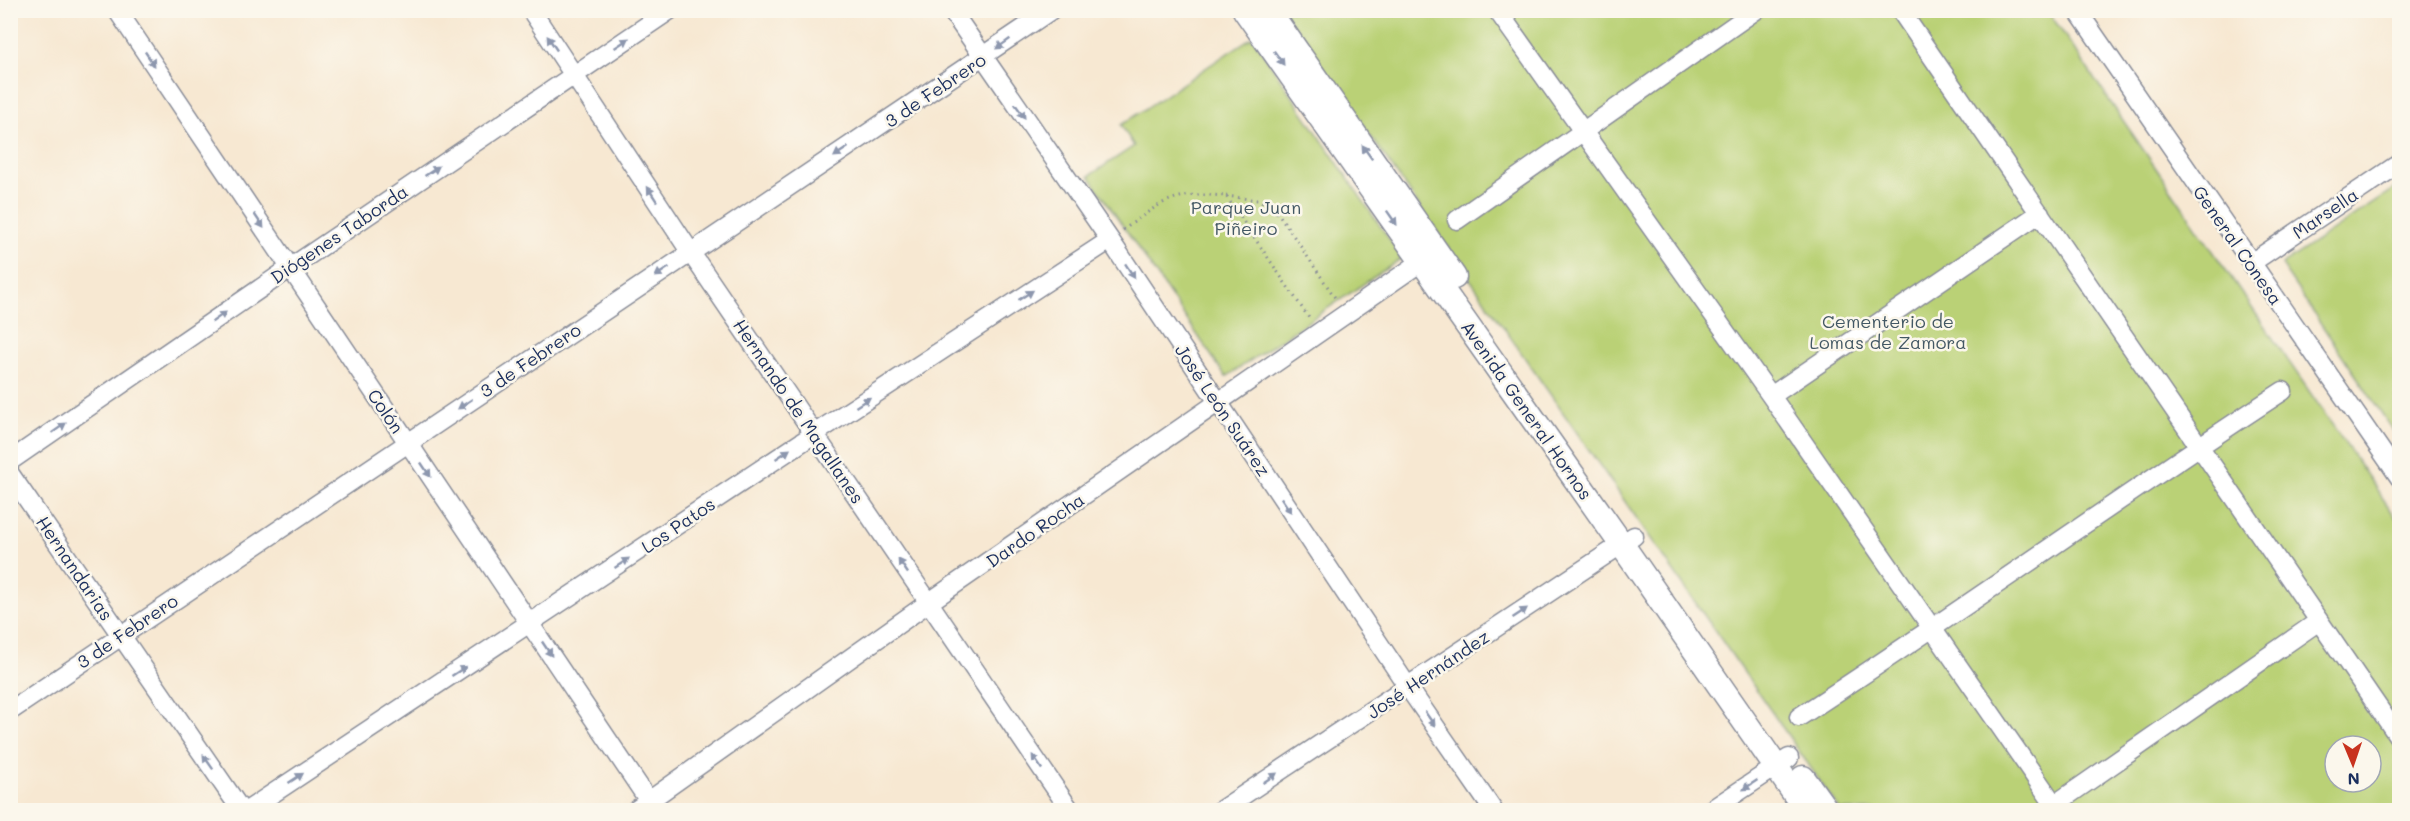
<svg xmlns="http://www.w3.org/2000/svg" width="2410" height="821" font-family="Mali,sans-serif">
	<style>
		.green { fill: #bad176; stroke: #6a806a; stroke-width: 1.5; fill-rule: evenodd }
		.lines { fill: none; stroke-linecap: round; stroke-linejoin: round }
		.minor-casing { stroke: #898c98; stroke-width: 21 }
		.major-casing { stroke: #898c98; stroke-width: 27 }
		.path { stroke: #898c98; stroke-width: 3; stroke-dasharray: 1.5 4.5; stroke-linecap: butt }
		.minor { stroke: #fff; stroke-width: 18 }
		.major { stroke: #fff; stroke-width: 24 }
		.oneway { fill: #8d97ae }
		.labels { text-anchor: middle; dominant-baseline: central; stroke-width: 5; stroke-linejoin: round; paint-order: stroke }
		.street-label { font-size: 18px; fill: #1b2f5e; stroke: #fbf7ec }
		.park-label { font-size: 18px; fill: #435864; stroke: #fbf7ec }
	</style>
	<rect width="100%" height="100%" fill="#fbf7ec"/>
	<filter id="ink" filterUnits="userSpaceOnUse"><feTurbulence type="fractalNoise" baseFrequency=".0167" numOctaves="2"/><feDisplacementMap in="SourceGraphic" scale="12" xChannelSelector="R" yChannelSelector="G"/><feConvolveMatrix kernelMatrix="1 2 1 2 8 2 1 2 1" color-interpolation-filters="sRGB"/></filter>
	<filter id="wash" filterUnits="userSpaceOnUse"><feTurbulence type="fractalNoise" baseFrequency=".008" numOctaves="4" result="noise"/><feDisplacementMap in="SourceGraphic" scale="24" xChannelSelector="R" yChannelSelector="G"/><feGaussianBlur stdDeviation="1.35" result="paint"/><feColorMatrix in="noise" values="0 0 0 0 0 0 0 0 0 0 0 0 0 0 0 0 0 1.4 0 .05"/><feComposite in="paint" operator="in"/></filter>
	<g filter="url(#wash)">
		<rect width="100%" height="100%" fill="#f7e8d2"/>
		<!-- green -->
		<path class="green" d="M1283 11H2048L2399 522V810H1840ZM2335 746H2371V782H2335Z
			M1252 37 1402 258 1226 377 1089 176 1134 146 1121 125Z
			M2399 186V439L2281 265Z"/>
	</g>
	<g filter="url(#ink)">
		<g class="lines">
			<defs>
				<path id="minor" d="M117 10 655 810
					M531 10 691 253 1070 810
					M951 10 1110 240 1408 687 1493 810
					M1497 10 1771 396 2058 810
					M1900 10 2400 739
					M2077 10 2400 478
					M1457 220 1756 10
					M2251 263 2400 163
					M1771 396 2040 213
					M10 461 290 268 670 10
					M10 474 241 810
					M10 711 1051 10
					M1799 717C1962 611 2120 497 2283 391
					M2054 805 2319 621
					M248 810 814 434 1110 240
					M636 810 928 603 1431 255
					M1221 810 1634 536
					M1711 810 1789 758"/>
				<path id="major" d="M1245 10 1622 545 1806 810
					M1268 10 1454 277
					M1803 778 1826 810"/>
			</defs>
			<!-- minor casing -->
			<use href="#minor" class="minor-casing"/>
			<!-- major casing -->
			<use href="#major" class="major-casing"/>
			<!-- path -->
			<path class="path" d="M1226 196 1258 200 1278 213 1336 299
				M1123 230C1166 199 1171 192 1226 196L1309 318"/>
			<!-- minor -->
			<use href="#minor" class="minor"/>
			<!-- major -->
			<use href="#major" class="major"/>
		</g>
		<!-- one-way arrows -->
		<defs><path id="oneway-solid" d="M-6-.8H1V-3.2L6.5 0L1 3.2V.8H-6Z" transform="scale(1.5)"/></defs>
		<g class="oneway">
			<use href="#oneway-solid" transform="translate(552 43) rotate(-124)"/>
			<use href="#oneway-solid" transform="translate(622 43) rotate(-34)"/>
			<use href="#oneway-solid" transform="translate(1003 44) rotate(145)"/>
			<use href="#oneway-solid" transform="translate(1279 58) rotate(55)"/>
			<use href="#oneway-solid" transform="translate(150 59) rotate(56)"/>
			<use href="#oneway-solid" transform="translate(1020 111) rotate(55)"/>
			<use href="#oneway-solid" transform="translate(841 152) rotate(146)"/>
			<use href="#oneway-solid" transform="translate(1367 152) rotate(-125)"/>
			<use href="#oneway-solid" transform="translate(432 171) rotate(-34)"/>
			<use href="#oneway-solid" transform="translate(652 194) rotate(-123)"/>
			<use href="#oneway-solid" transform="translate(1392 218) rotate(55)"/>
			<use href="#oneway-solid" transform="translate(259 221) rotate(56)"/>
			<use href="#oneway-solid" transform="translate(1130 271) rotate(57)"/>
			<use href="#oneway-solid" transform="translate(662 272) rotate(146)"/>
			<use href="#oneway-solid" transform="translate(1026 295) rotate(-33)"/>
			<use href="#oneway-solid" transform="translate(219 317) rotate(-35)"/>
			<use href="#oneway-solid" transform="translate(863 402) rotate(-33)"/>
			<use href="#oneway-solid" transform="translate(465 404) rotate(146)"/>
			<use href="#oneway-solid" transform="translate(59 428) rotate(-35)"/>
			<use href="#oneway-solid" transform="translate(783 454) rotate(-34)"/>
			<use href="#oneway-solid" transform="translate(426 470) rotate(56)"/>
			<use href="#oneway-solid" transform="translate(1286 505) rotate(56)"/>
			<use href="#oneway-solid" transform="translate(622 563) rotate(-34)"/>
			<use href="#oneway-solid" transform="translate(903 566) rotate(-124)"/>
			<use href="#oneway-solid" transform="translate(1520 613) rotate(-34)"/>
			<use href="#oneway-solid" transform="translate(547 649) rotate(56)"/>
			<use href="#oneway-solid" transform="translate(459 671) rotate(-33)"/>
			<use href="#oneway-solid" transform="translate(1430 719) rotate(55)"/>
			<use href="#oneway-solid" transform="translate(208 762) rotate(-125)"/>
			<use href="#oneway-solid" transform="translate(1037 762) rotate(-124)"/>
			<use href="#oneway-solid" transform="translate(296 778) rotate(-33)"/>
			<use href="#oneway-solid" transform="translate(1270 778) rotate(-34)"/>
			<use href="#oneway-solid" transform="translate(1750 785) rotate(146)"/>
		</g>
	</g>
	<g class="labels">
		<!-- street labels -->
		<g class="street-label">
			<text transform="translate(935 90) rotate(-34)">3 de Febrero</text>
			<text transform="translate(2325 213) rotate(-34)">Marsella</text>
			<text transform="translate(339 234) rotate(-34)">Diógenes Taborda</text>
			<text transform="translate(2238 245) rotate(55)">General Conesa</text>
			<text transform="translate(530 360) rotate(-34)">3 de Febrero</text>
			<text transform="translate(1223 410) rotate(56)">José León Suárez</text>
			<text transform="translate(1527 410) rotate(55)">Avenida General Hornos</text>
			<text transform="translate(386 411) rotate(56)">Colón</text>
			<text transform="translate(799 411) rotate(56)">Hernando de Magallanes</text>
			<text transform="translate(678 525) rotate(-34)">Los Patos</text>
			<text transform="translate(1035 530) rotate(-35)">Dardo Rocha</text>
			<text transform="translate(75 568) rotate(56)">Hernandarias</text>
			<text transform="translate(127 631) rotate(-34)">3 de Febrero</text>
			<text transform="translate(1428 674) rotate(-34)">José Hernández</text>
		</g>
		<!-- park labels -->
		<g class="park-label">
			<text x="1246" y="207">Parque Juan<tspan x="1246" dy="21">Piñeiro</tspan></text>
			<text x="1888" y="321">Cementerio de<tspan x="1888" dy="21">Lomas de Zamora</tspan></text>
		</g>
	</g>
	<!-- margin -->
	<rect width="2410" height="821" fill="none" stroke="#fbf7ec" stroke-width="36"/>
	<!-- north arrow -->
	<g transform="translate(2353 764) rotate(178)"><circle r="28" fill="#fbf7ec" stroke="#a1a7b3" stroke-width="1.5"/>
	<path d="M0-4.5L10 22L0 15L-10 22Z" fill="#c8321e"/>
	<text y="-9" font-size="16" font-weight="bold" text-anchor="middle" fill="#1b2f5e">N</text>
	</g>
</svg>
